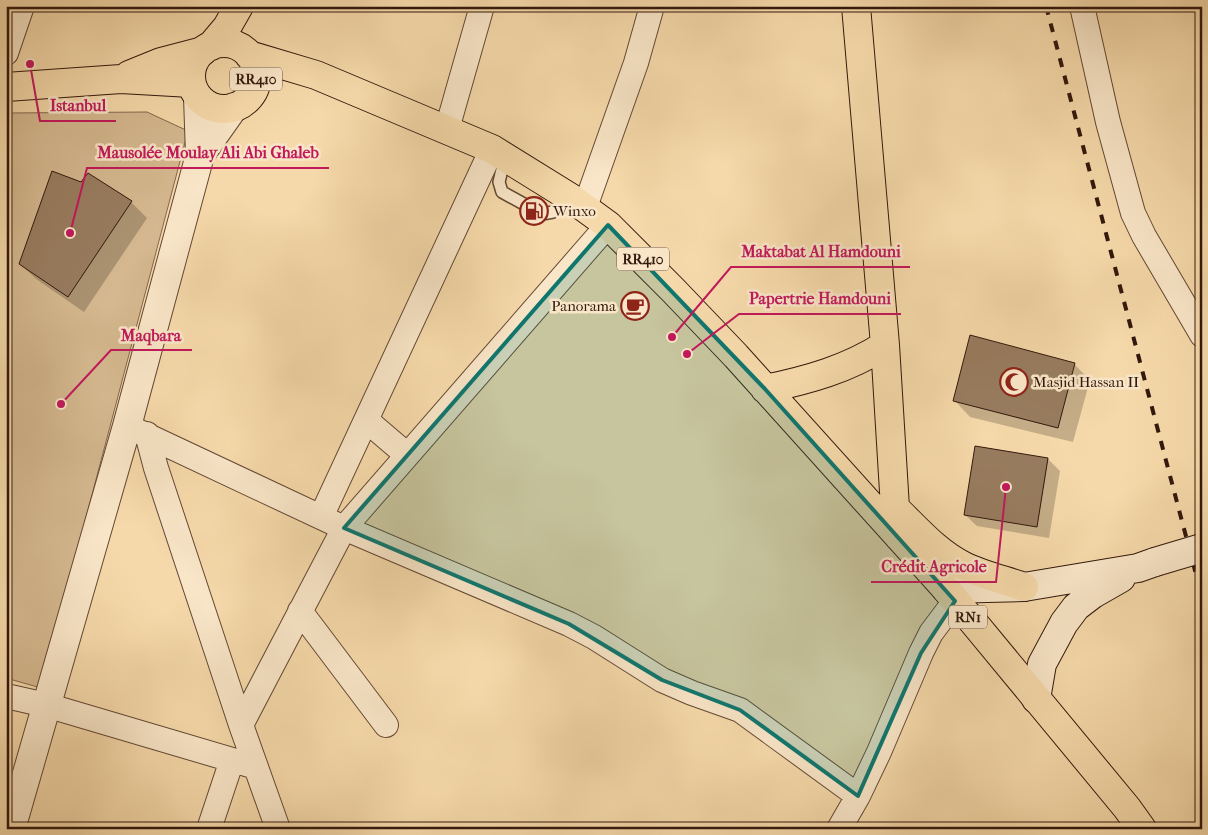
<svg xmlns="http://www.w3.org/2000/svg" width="1208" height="835" font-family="'IM FELL French Canon',serif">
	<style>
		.green { fill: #d5b88f; stroke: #84684e }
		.shadow { fill: #0003 }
		.building { fill: #987c5f; stroke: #32180d }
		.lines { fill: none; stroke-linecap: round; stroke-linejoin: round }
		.service-casing { stroke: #634834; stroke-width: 14 }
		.minor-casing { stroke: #634834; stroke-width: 26 }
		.tertiary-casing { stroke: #634834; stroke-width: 30 }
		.secondary-casing { stroke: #32180d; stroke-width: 30 }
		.primary-casing { stroke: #32180d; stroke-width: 30 }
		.trunk-casing { stroke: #32180d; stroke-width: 30 }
		.service { stroke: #f9e6c8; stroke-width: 11 }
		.minor { stroke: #f9e6c8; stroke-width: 24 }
		.tertiary { stroke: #f9e6c8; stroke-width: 28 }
		.secondary { stroke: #f9e6c8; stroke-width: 28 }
		.primary { stroke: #f6d9aa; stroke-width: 28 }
		.trunk { stroke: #f6d9aa; stroke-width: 28 }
		.rail { stroke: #32180d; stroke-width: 4; stroke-dasharray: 9 9; stroke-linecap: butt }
		.secondary-bridge-casing { stroke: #32180d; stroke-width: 30; stroke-linecap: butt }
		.secondary-bridge { stroke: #f9e6c8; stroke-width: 28 }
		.marked { fill: #0f766e; fill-opacity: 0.2; stroke: #0f766e; stroke-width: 4; stroke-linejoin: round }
		.labels { text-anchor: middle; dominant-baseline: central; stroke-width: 5; stroke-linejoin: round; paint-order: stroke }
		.shield { fill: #f9e6c8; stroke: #6e5645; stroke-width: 1 }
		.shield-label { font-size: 14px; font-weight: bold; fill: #32180d }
		.poi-label { font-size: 15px; fill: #32180d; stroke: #f9e6c8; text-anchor: start }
		.leader { fill: none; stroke: #c2185b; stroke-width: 2 }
		.callout-dot { fill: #c2185b; stroke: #f9e6c8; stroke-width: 2 }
		.callout-label { font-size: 16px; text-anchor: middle; font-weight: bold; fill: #c2185b; stroke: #f9e6c8; stroke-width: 5; stroke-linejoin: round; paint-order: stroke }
	</style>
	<rect width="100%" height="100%" fill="#f6d9aa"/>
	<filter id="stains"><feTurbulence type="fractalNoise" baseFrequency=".004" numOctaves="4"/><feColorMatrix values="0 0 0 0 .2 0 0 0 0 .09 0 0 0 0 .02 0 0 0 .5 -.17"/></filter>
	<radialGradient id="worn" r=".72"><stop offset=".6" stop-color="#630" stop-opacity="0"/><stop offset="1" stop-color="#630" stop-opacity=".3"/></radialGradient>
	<!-- green -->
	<path class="green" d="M147 112 188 131 41 688 6 678V113Z"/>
	<!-- shadow -->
	<path class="shadow" d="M131 202 147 218 84 312 36 279 20 264Z
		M1074 364 1090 380 1073 442 970 417 955 401Z
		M1048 459 1060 471 1049 538 977 526 965 515Z"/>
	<!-- building -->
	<path class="building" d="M52 171 81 182 88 173 132 201 68 297 19 264Z
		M970 335 1075 363 1058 428 953 401Z
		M975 446 1048 458 1037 527 964 515Z"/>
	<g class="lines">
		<defs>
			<path id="service" d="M505 157 499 182 502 192 542 214 553 212 571 198"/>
			<path id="minor" d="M1082 6 1108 122 1133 213 1144 236 1202 335
				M6 53 22 6
				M447 129 482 6
				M585 207 636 63 652 6
				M366 420 407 455
				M127 426 344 528 569 624 594 637 662 680 692 693 740 710 858 796 879 752 921 653 931 633 955 601
				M147 434 156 468 241 725 278 829
				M321 517 492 149
				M300 611 386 725
				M6 696 46 705 256 767
				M241 725 344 528 608 225
				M209 829 232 760
				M839 829 858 796"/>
			<path id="tertiary" d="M200 155 234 107
				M11 829 127 426 200 155 198 97"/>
			<path id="secondary" d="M946 589 1024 587 1138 568 1155 562
				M1036 699 1042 664 1064 623 1076 607 1093 594 1121 578"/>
			<path id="primary" d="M856 6 885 345 895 508 899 537
				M191 76a33 33 0 1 1 66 0a33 33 0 1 1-66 0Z
				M211 46 227 27 239 6
				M249 55 316 75 492 149 571 198 608 225 673 290 736 356 946 589 1127 808 1142 829
				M765 389C808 380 848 369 885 345
				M895 508C917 529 937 553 964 566 983 575 1004 580 1024 587"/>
			<path id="trunk" d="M129 75 161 62 203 51
				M6 87 121 79 191 83"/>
		</defs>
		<!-- service casing -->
		<use href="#service" class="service-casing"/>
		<!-- minor casing -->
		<use href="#minor" class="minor-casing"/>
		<!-- tertiary casing -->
		<use href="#tertiary" class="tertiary-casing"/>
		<!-- secondary casing -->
		<use href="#secondary" class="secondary-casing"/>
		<!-- primary casing -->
		<use href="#primary" class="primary-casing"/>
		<!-- trunk casing -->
		<use href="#trunk" class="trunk-casing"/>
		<!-- service -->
		<use href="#service" class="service"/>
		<!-- minor -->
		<use href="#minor" class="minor"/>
		<!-- tertiary -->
		<use href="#tertiary" class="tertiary"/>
		<!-- secondary -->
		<use href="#secondary" class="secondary"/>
		<!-- primary -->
		<use href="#primary" class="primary"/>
		<!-- trunk -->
		<use href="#trunk" class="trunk"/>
		<!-- rail -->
		<path class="rail" d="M1046 6 1202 597"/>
		<defs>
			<path id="secondary-bridge" d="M1155 562 1202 548"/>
		</defs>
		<!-- secondary-bridge casing -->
		<use href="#secondary-bridge" class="secondary-bridge-casing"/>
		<!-- secondary-bridge -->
		<use href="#secondary-bridge" class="secondary-bridge"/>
	</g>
	<!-- marked area -->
	<path class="marked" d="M608 225 765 389 955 601 921 653 858 796 740 710 662 680 569 624 344 528Z"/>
	<!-- icons -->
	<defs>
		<symbol id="fuel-ring" viewBox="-11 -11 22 22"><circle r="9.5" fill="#f9e6c8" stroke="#8f2418" stroke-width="1.5"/><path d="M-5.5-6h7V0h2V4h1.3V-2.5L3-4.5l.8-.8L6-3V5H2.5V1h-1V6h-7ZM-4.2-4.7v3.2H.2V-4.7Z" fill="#8f2418"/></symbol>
		<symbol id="cafe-ring" viewBox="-11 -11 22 22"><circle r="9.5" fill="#f9e6c8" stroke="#8f2418" stroke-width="1.5"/><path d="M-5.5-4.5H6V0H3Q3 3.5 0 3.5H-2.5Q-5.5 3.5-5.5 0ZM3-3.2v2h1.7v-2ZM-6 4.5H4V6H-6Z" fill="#8f2418"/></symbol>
		<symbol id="mosque-ring" viewBox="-11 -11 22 22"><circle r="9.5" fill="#f9e6c8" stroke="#8f2418" stroke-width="1.5"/><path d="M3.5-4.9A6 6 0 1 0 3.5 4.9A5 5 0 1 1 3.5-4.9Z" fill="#8f2418"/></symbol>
	</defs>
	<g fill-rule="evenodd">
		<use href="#fuel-ring" x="518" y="195" width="32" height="32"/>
		<use href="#cafe-ring" x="619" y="290" width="32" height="32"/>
		<use href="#mosque-ring" x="998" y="366" width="32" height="32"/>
	</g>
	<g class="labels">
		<!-- shield labels -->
		<g class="shield">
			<rect x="230" y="67.5" width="52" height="23" rx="4"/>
			<rect x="617" y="247.5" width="52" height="23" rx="4"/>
			<rect x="949" y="605.5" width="38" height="23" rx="4"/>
		</g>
		<g class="shield-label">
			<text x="256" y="79">RR410</text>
			<text x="643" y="259">RR410</text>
			<text x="968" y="617">RN1</text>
		</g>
		<!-- poi labels -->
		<g class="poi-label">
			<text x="553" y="211">Winxo</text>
			<text x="616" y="306" text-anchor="end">Panorama</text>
			<text x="1033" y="382">Masjid Hassan II</text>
		</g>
	</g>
	<!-- callouts -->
	<path class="leader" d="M30 64L40 121H116M70 233L87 168H329M672 337L731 267H910M687 354L739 314H901M61 404L111 350H192M1006 487L996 582H871"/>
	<g class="callout-dot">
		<circle cx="30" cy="64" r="5"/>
		<circle cx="70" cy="233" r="5"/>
		<circle cx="672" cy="337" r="5"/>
		<circle cx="687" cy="354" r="5"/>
		<circle cx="61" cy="404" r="5"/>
		<circle cx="1006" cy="487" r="5"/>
	</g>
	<g class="callout-label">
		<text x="78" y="111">Istanbul</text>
		<text x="208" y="158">Mausolée Moulay Ali Abi Ghaleb</text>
		<text x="821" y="257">Maktabat Al Hamdouni</text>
		<text x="820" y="304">Papertrie Hamdouni</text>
		<text x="151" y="341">Maqbara</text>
		<text x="934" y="572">Crédit Agricole</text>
	</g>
	<!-- margin -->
	<rect width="1208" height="835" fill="none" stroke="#f6d9aa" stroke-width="25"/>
	<rect x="8" y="8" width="1193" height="820" fill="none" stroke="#32180d" stroke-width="2.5"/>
	<rect x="12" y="12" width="1183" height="810" fill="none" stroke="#32180d"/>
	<rect width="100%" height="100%" filter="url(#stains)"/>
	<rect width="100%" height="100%" fill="url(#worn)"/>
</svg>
